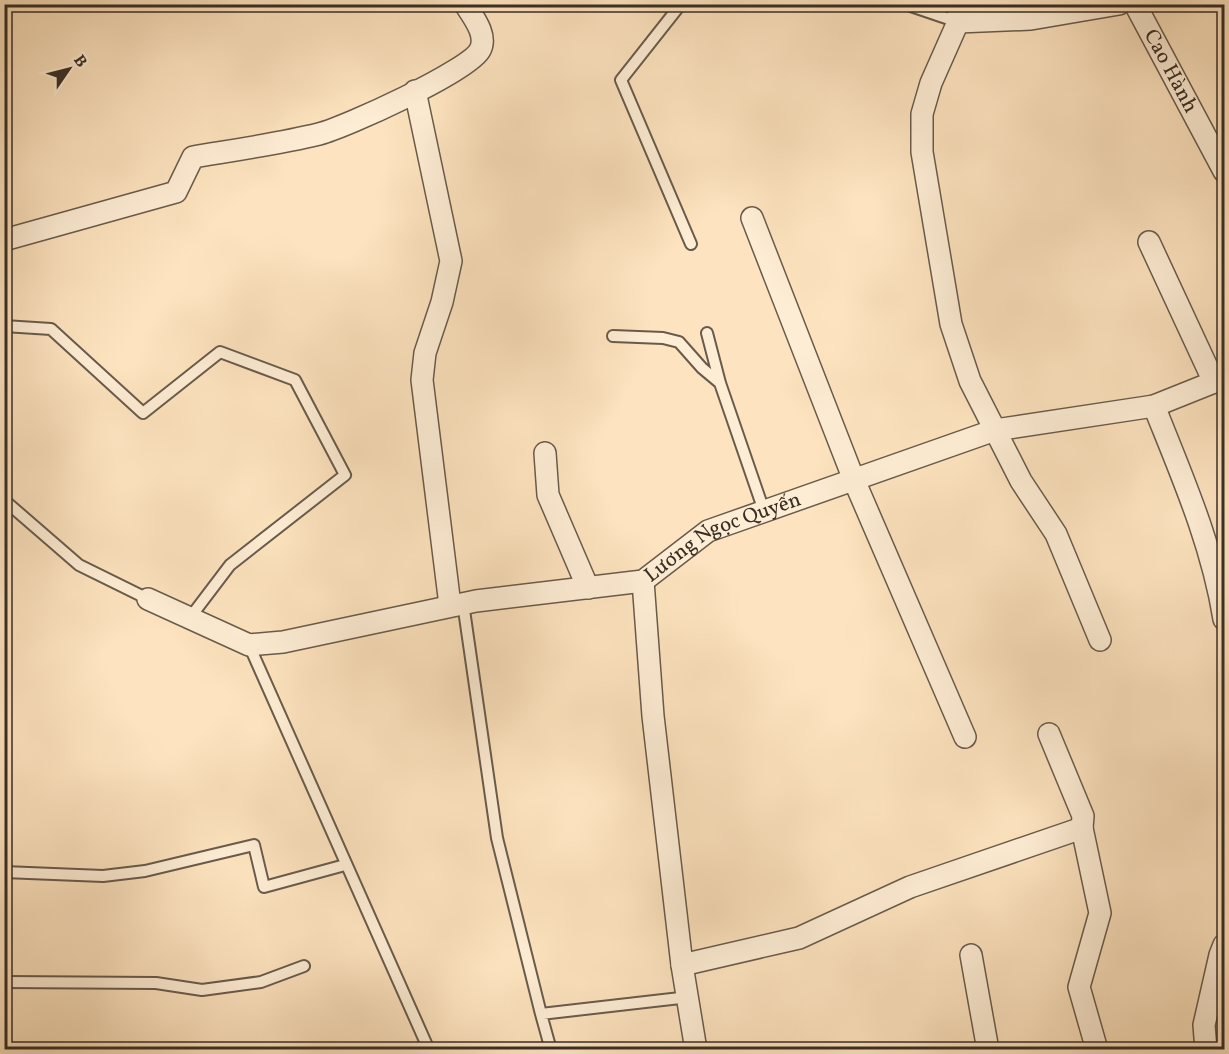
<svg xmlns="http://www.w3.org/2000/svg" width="1229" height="1054" font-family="Vollkorn,serif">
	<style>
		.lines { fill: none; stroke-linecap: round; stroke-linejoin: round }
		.lane-casing { stroke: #695b4b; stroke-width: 14 }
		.street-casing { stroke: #695b4b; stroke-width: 24 }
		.lane { stroke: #feedd5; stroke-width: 10 }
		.street { stroke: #feedd5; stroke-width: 21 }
		.labels { text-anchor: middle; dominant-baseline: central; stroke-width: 4.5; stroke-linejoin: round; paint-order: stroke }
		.street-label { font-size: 21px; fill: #382e24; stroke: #feedd5 }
	</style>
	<rect width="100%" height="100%" fill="#fde3bf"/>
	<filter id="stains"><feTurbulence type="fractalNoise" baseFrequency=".00333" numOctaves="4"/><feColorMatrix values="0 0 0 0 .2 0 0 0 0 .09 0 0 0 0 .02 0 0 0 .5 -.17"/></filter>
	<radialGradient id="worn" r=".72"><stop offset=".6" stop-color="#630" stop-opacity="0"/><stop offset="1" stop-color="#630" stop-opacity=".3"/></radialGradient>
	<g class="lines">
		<defs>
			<path id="lane" d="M681 4 621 80 691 244
				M905 4 958 22
				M4 326 51 329 143 413 220 352 295 380 345 475 230 565 189 619
				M707 333 720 383 764 511
				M613 336 663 338 679 342 702 368 720 383
				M4 500 79 565 148 599
				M463 603 497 838 541 1014 689 997
				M249 645 429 1050
				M4 872 103 876 145 871 254 845 264 887 345 865
				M4 982 156 983 202 990 261 982 304 966
				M541 1014 551 1050"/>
			<g id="street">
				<path d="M959 4 958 22 931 83 922 114V152L951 324 970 381 1021 481 1056 534 1100 640"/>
				<path id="s1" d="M1135 4 1224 171"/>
				<path d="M958 22 1031 19 1119 4"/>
				<path d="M415 91 451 261 442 302 425 353 422 380 450 605"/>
				<path d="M752 218 854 480 965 737"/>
				<path d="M4 240 176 192 193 157C235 150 278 144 319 134 346 127 469 71 480 50 488 35 473 17 465 4"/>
				<path d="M1149 242 1214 382"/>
				<path d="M1154 406C1182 476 1212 544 1224 619"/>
				<path d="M545 453 548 495 588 588"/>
				<path d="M643 581 653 716 682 965 696 1050"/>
				<path id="s2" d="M148 599 249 645 283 642 476 601 643 581 708 531 995 430 1154 406 1224 378"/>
				<path d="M1082 828 1100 913 1079 987 1097 1050"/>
				<path d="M971 955 988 1050"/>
				<path d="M682 965 799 938 910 887 1082 828 1083 816 1049 734"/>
				<path d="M1206 1050 1204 1025 1220 955 1224 945"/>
			</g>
		</defs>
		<!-- lane casing -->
		<use href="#lane" class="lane-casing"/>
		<!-- street casing -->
		<use href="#street" class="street-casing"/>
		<!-- lane -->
		<use href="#lane" class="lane"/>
		<!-- street -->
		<use href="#street" class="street"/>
	</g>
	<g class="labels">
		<!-- street labels -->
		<g class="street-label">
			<text stroke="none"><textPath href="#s1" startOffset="76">Cao Hành</textPath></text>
			<text stroke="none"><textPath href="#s2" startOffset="603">Lương Ngọc Quyến</textPath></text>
		</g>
	</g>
	<!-- margin -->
	<rect width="1229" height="1054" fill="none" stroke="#fde3bf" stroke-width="24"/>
	<rect x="6" y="6" width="1217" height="1042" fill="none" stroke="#382e24" stroke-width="3"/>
	<rect x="12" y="12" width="1205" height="1030" fill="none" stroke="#382e24" stroke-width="1.5"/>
	<!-- north arrow -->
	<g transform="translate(69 69) rotate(55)" stroke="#feedd5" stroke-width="4.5" paint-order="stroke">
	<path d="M0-4.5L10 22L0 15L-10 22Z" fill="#382e24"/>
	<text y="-9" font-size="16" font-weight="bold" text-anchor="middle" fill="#382e24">B</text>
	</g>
	<rect width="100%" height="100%" filter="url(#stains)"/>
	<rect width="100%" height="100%" fill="url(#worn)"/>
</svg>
